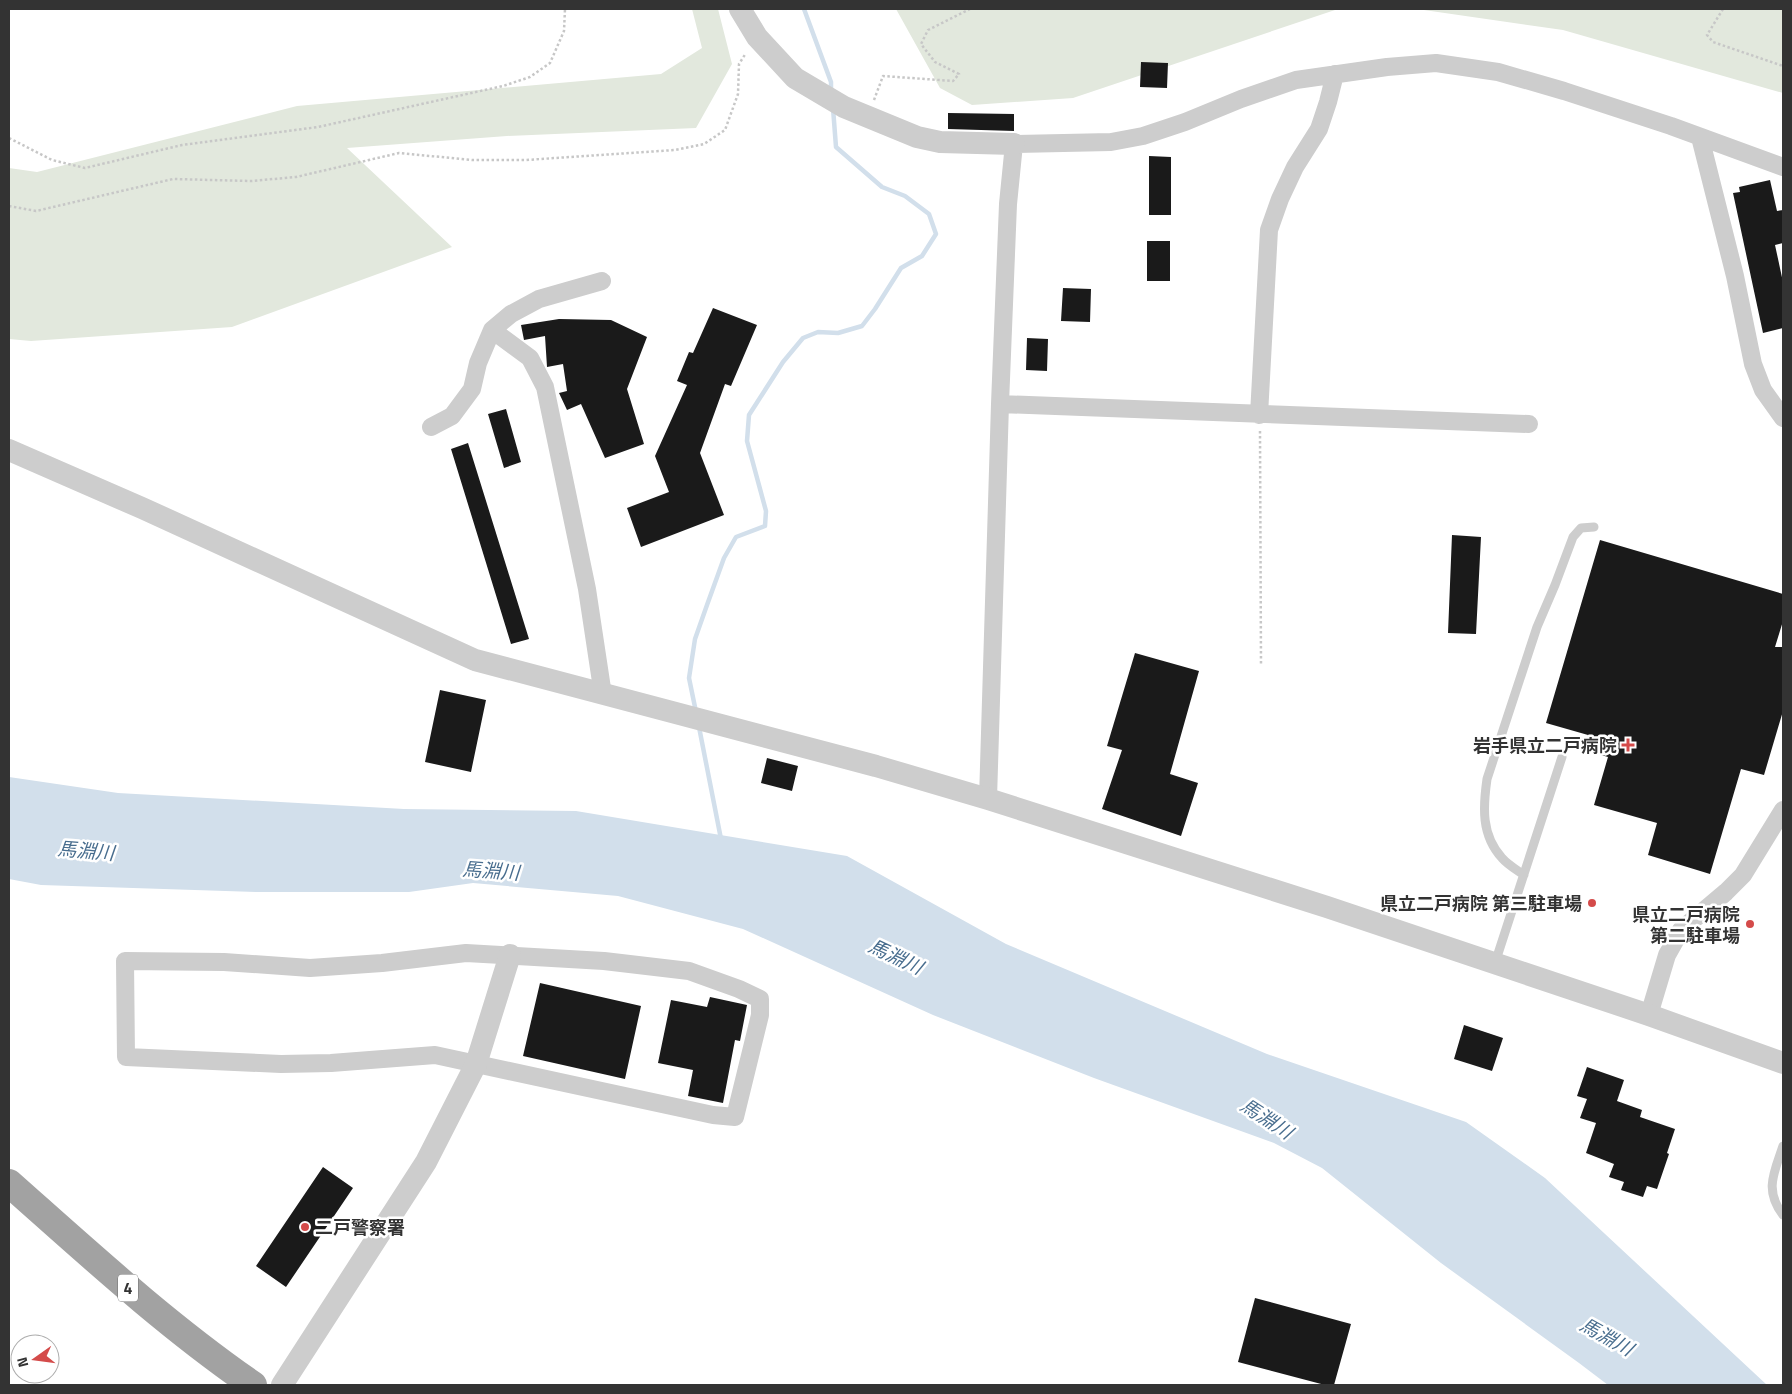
<svg xmlns="http://www.w3.org/2000/svg" width="1792" height="1394" font-family="'Titillium Web','Noto Sans JP',sans-serif">
	<style>
		.green { fill: #e2e8dd }
		.water { fill: #d2dfeb }
		.lines { fill: none; stroke-linecap: round; stroke-linejoin: round }
		.stream { stroke: #d2dfeb; stroke-width: 4.5 }
		.building { fill: #1a1a1a }
		.path { stroke: #c7c7c7; stroke-width: 2.5; stroke-dasharray: 2.5 2.5; stroke-linecap: butt }
		.service { stroke: #cdcdcd; stroke-width: 9 }
		.minor { stroke: #cdcdcd; stroke-width: 18 }
		.tertiary { stroke: #cdcdcd; stroke-width: 22 }
		.trunk { stroke: #a2a2a2; stroke-width: 28 }
		.poi-dot { fill: #d44b4a; stroke: #fff; stroke-width: 2 }
		.labels { text-anchor: middle; dominant-baseline: central; stroke-width: 5; stroke-linejoin: round; paint-order: stroke }
		.shield { fill: #fff; stroke: #707070; stroke-width: 1 }
		.shield-label { font-size: 16px; font-weight: bold; fill: #333 }
		.poi-label { font-size: 18px; font-weight: bold; fill: #333; stroke: #fff; text-anchor: end }
		.water-label { font-size: 19px; font-style: italic; fill: #486d8e; stroke: #fff }
	</style>
	<rect width="100%" height="100%" fill="#fff"/>
	<!-- green -->
	<path class="green" d="M692 9H718L732 64 696 128 507 136 347 148 452 247 232 327 31 341 9 339V168L37 172 297 106 661 74 702 48Z
		M896 9H1338L1073 98 972 105 940 88Z
		M1417 9H1783V93L1563 30Z"/>
	<!-- water -->
	<path class="water" d="M9 777 118 793 404 809 576 811 847 856 1006 944 1267 1054 1466 1122 1545 1178 1767 1385H1608L1579 1363 1441 1263 1322 1168 1274 1143 1094 1078 933 1015 743 929 618 896 473 883 409 892H257L41 885 9 879Z"/>
	<g class="lines">
		<!-- stream -->
		<path class="stream" d="M804 9 831 82V90
			M696 712 689 678 695 639 707 605 724 558 736 537 765 526 766 511 747 441 749 415 783 362 803 338 818 332 838 333 862 326 875 309 901 268 922 256 936 234 929 214 905 196 882 187 836 147 833 108
			M699 727 721 839"/>
	</g>
	<!-- building -->
	<path class="building" d="M1141 62 1168 63 1167 88 1140 87Z
		M948 113 1014 114V131L948 129Z
		M1149 156 1171 157V215H1149Z
		M1770 180 1777 211 1783 210V243L1775 245 1783 282V328L1763 333 1733 193 1740 192 1739 187Z
		M1147 241H1170V281H1147Z
		M1063 288 1091 289 1090 322 1061 321Z
		M713 308 757 325 731 386 725 384 700 453 724 515 641 547 627 508 669 492 655 456 687 385 677 381 689 352 693 353Z
		M559 319 611 320 647 337 627 389 644 444 605 458 581 404 567 410 559 393 567 391 563 364 547 367 545 336 524 340 521 325Z
		M1027 338 1048 339 1047 371 1026 370Z
		M506 409 521 462 504 468 488 414Z
		M468 443 529 639 511 644 451 449Z
		M1452 535 1481 537 1476 634 1448 633Z
		M1600 540 1783 594V621L1775 647H1783V711L1764 775 1741 769 1710 874 1648 855 1657 823 1594 805 1608 757 1584 750 1588 735 1546 723Z
		M1135 653 1199 671 1170 774 1198 783 1181 836 1102 809 1122 750 1107 746Z
		M440 690 486 700 471 772 425 762Z
		M767 758 798 766 792 791 761 783Z
		M540 983 641 1006 625 1079 523 1056Z
		M710 997 747 1005 740 1041 735 1040 723 1103 688 1096 693 1070 658 1063 671 1000 707 1007Z
		M1464 1025 1503 1038 1492 1071 1454 1059Z
		M1587 1067 1624 1080 1617 1101 1642 1110 1640 1117 1675 1129 1667 1153 1669 1154 1657 1189 1647 1186 1643 1197 1621 1190 1624 1182 1609 1177 1614 1164 1586 1153 1596 1123 1580 1118 1587 1099 1577 1096Z
		M323 1167 353 1188 286 1287 256 1266Z
		M1255 1298 1351 1324 1334 1385H1325L1238 1362Z"/>
	<g class="lines">
		<!-- path -->
		<path class="path" d="M1723 9 1707 35 1713 42 1783 66
			M874 100 883 76 953 81 959 74 935 62 921 44 928 30 970 9
			M9 138 52 160 85 168 182 145 318 127 503 86 530 77 550 63 564 31 565 9
			M9 206 36 211 173 179 251 181 296 177 399 153 472 160H526L675 150 704 144 725 130 738 94 739 64 746 53
			M1260 431 1261 664"/>
		<!-- service -->
		<path class="service" d="M1524 875C1517 870 1508 865 1502 858 1481 835 1483 807 1487 779L1537 627 1555 585 1573 537 1581 528 1594 527
			M1495 963 1562 757
			M1783 1146C1774 1173 1764 1190 1783 1215"/>
		<!-- minor -->
		<path class="minor" d="M1700 137 1735 276 1753 364 1763 390 1783 418
			M492 330 530 358 545 387 587 589 603 695
			M1000 404 1529 424
			M1259 415 1269 230 1280 199 1295 167 1319 129 1328 102 1335 74
			M431 427 452 416 472 389 478 363 492 330 511 314 539 299 602 281
			M988 799 1000 404 1008 204 1014 144 1111 142 1143 136 1185 122 1241 99 1296 80 1387 67 1436 63 1498 72 1564 91 1671 126 1783 167
			M466 953 604 961 689 971 739 989 760 999V1015L735 1117 713 1115 597 1090 435 1055 331 1063 281 1064 126 1057 125 961 224 962 310 968 382 963Z
			M1649 1015 1667 955 1681 930 1726 892 1743 875 1783 810"/>
		<!-- tertiary -->
		<path class="tertiary" d="M740 9 757 37 795 78 844 107 917 137 940 142 1014 144
			M9 450 142 508 475 660 876 766 988 799 1327 907 1649 1015 1783 1063
			M282 1385 426 1162 476 1064 510 955"/>
		<!-- trunk -->
		<path class="trunk" d="M9 1183C88 1253 166 1325 253 1385"/>
	</g>
	<!-- markers -->
	<g class="poi-dot">
		<path d="M1625.5 737.5h5v5h5v5h-5v5h-5v-5h-5v-5h5z"/>
		<circle cx="1592" cy="903" r="5"/>
		<circle cx="1750" cy="924" r="5"/>
		<circle cx="305" cy="1227" r="5"/>
	</g>
	<g class="labels">
		<!-- shield labels -->
		<rect class="shield" x="118" y="1274.5" width="20" height="27" rx="4"/>
		<g class="shield-label">
			<text x="128" y="1288">4</text>
		</g>
		<!-- poi labels -->
		<g class="poi-label">
			<text x="1617" y="745">岩手県立二戸病院</text>
			<text x="1582" y="903">県立二戸病院 第三駐車場</text>
			<text x="1740" y="914">県立二戸病院<tspan x="1740" dy="21">第二駐車場</tspan></text>
			<text x="315" y="1227" text-anchor="start">二戸警察署</text>
		</g>
		<!-- water labels -->
		<g class="water-label">
			<text transform="translate(86 850) rotate(5)">馬淵川</text>
			<text transform="translate(491 870) rotate(4)">馬淵川</text>
			<text transform="translate(896 956) rotate(25)">馬淵川</text>
			<text transform="translate(1267 1118) rotate(33)">馬淵川</text>
			<text transform="translate(1607 1336) rotate(29)">馬淵川</text>
		</g>
	</g>
	<!-- border -->
	<rect width="1792" height="1394" fill="none" stroke="#333333" stroke-width="20"/>
	<!-- north arrow -->
	<g transform="translate(35 1359) rotate(256)"><circle r="24" fill="#ffffff" stroke="#adadad"/>
	<path d="M0-4L9 19L0 12L-9 19Z" fill="#d44b4a"/>
	<text y="-8" font-size="14" font-weight="bold" text-anchor="middle" fill="#333333">N</text>
	</g>
</svg>
